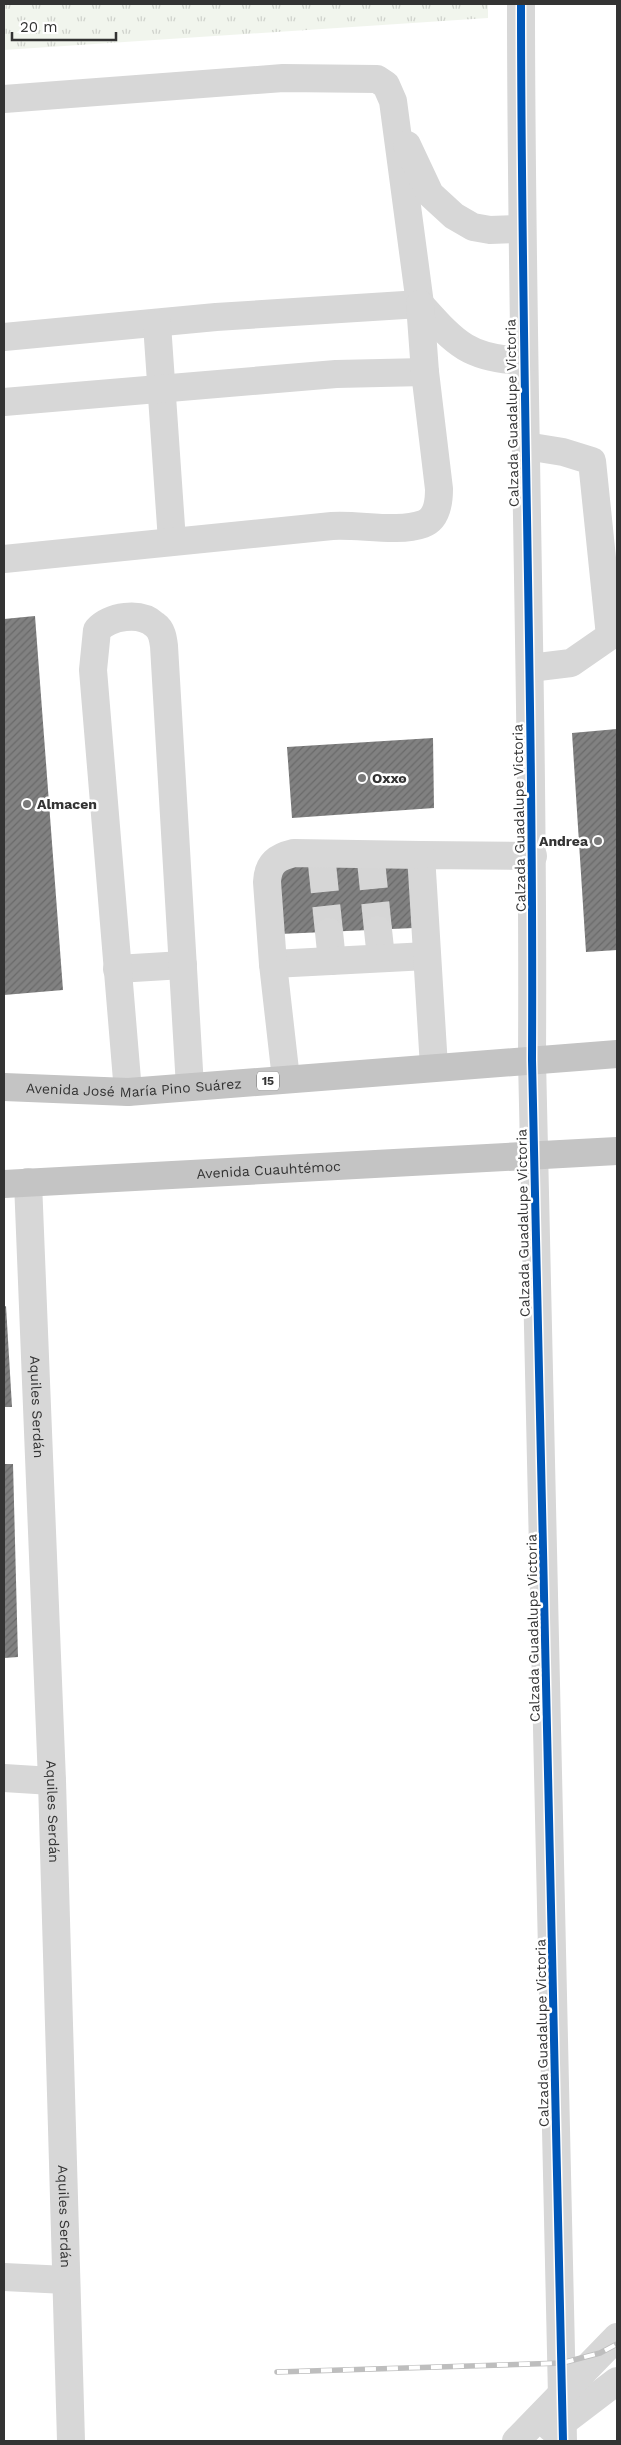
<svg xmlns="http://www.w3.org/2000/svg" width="621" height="2445" font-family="'Work Sans',sans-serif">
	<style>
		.grass { fill: url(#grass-tufts) }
		.building { fill: url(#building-hatch) }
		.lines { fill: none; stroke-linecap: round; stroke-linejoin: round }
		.minor-tunnel { stroke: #d6d6d6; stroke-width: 28; stroke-dasharray: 28 14; stroke-linecap: butt }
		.minor { stroke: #d7d7d7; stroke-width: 28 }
		.highway { stroke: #c4c4c4; stroke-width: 28 }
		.rail-casing { stroke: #bebebe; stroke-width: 5.5 }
		.rail { stroke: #fff; stroke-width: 4; stroke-dasharray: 11; stroke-linecap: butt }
		.cycleway-casing { stroke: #fff; stroke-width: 11 }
		.cycleway { stroke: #0057b8; stroke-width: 8 }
		.poi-dot { fill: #7a7a7a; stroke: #fff; stroke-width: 2 }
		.labels { text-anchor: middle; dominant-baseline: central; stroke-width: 5; stroke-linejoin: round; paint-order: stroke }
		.shield { fill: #fff; stroke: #707070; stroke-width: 1 }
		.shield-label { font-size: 12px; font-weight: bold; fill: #333 }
		.street-label { font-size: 14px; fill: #333; stroke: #fff }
		.poi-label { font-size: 14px; font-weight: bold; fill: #333; stroke: #fff; text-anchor: start }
	</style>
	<defs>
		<pattern id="grass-tufts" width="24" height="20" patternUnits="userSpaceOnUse" patternTransform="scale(1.25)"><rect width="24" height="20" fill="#f1f5ed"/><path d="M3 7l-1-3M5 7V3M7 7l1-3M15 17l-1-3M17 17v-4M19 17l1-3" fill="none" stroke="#cfd2cc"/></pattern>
		<pattern id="building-hatch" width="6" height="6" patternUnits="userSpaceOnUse" patternTransform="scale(1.25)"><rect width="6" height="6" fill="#818181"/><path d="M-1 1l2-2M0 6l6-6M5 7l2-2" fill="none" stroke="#6a6a6a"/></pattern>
	</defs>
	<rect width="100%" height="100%" fill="#fff"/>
	<!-- grass -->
	<path class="grass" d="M4 4H488V18L4 50Z"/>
	<!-- building -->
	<path class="building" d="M35 616 63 990 4 995V619Z
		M617 729V950L586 952 572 733Z
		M433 738 434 808 292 818 287 747Z
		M411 858 414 928 280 934 275 868Z
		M6 1306 12 1407H4V1307Z
		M4 1464H13L18 1657 4 1658Z"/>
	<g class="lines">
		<!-- minor-tunnel -->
		<path class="minor-tunnel" d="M371 861 378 930
			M322 864 329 932"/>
		<!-- minor -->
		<g class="minor">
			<path d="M521 4C521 356 534 708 532 1060L563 2441"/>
			<path d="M4 99 283 78 377 79 386 85 393 101 420 304 216 317 4 337"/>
			<path d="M407 145 430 194 454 216 473 227 490 230 521 229"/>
			<path d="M420 304C455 343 468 359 524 361"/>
			<path d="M157 324 172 541"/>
			<path d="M4 402 336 374 425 372"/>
			<path d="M526 446 563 452 592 461 610 636 571 663 530 668"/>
			<path d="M4 559C113 549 223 536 332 526 359 524 398 533 423 524 437 519 439 501 439 489L425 372 420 304"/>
			<path d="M378 930 381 958"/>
			<path d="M329 932 332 961"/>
			<path d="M273 964 427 956"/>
			<path d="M117 969 183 965"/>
			<path d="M434 1067 421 855 533 856"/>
			<path d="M286 1079 273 964 267 882C268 863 277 857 294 853L421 855"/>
			<path d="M128 1092 93 670 97 630C110 616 140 611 155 625 162 630 163 638 164 646L190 1087"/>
			<path id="s1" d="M28 1182 52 1781 71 2441"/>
			<path d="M4 1778 52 1781"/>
			<path d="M4 2277 66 2280"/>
			<path d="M551 2428 563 2422 617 2381"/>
			<path d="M516 2441 617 2337"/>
		</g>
		<!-- highway -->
		<g class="highway">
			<path id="s2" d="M4 1087 128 1092 617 1054"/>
			<path id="s3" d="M4 1184 617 1151"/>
		</g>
		<defs>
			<path id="rail" d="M277 2372 562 2363 600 2353 617 2344"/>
		</defs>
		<!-- rail casing -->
		<use href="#rail" class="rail-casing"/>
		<!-- rail -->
		<use href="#rail" class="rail"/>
		<defs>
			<path id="cycleway" d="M521 4C521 356 534 708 532 1060L563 2441"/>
		</defs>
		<!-- cycleway casing -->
		<use href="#cycleway" class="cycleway-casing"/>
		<!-- cycleway -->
		<use href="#cycleway" class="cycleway"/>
	</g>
	<!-- markers -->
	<g class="poi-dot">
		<circle cx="362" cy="778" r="5"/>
		<circle cx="27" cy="804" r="5"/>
		<circle cx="598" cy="841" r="5"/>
	</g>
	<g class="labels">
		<!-- shield labels -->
		<rect class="shield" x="257" y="1071.5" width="22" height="19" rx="4"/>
		<g class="shield-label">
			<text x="268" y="1081">15</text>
		</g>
		<!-- street labels -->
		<g class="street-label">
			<text transform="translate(512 413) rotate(-91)">Calzada Guadalupe Victoria</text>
			<text transform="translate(519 818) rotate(-91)">Calzada Guadalupe Victoria</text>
			<text stroke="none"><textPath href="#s2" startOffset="130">Avenida José María Pino Suárez</textPath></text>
			<text stroke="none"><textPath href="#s3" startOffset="265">Avenida Cuauhtémoc</textPath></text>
			<text transform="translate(523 1223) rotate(-91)">Calzada Guadalupe Victoria</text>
			<text stroke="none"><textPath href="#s1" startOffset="225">Aquiles Serdán</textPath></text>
			<text transform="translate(533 1628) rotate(-91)">Calzada Guadalupe Victoria</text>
			<text stroke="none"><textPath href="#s1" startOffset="630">Aquiles Serdán</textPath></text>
			<text transform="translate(542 2033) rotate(-91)">Calzada Guadalupe Victoria</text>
			<text stroke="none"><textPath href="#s1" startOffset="1035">Aquiles Serdán</textPath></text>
		</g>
		<!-- poi labels -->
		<g class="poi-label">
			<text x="372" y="778">Oxxo</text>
			<text x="37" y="804">Almacen</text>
			<text x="588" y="841" text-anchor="end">Andrea</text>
		</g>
	</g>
	<!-- border -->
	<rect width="621" height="2445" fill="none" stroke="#333333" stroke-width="10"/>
	<!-- scale -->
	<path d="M12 32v8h104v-8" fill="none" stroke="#333333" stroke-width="2.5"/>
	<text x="20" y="32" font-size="15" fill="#333333" stroke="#ffffff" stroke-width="4" paint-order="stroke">20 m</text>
</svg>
